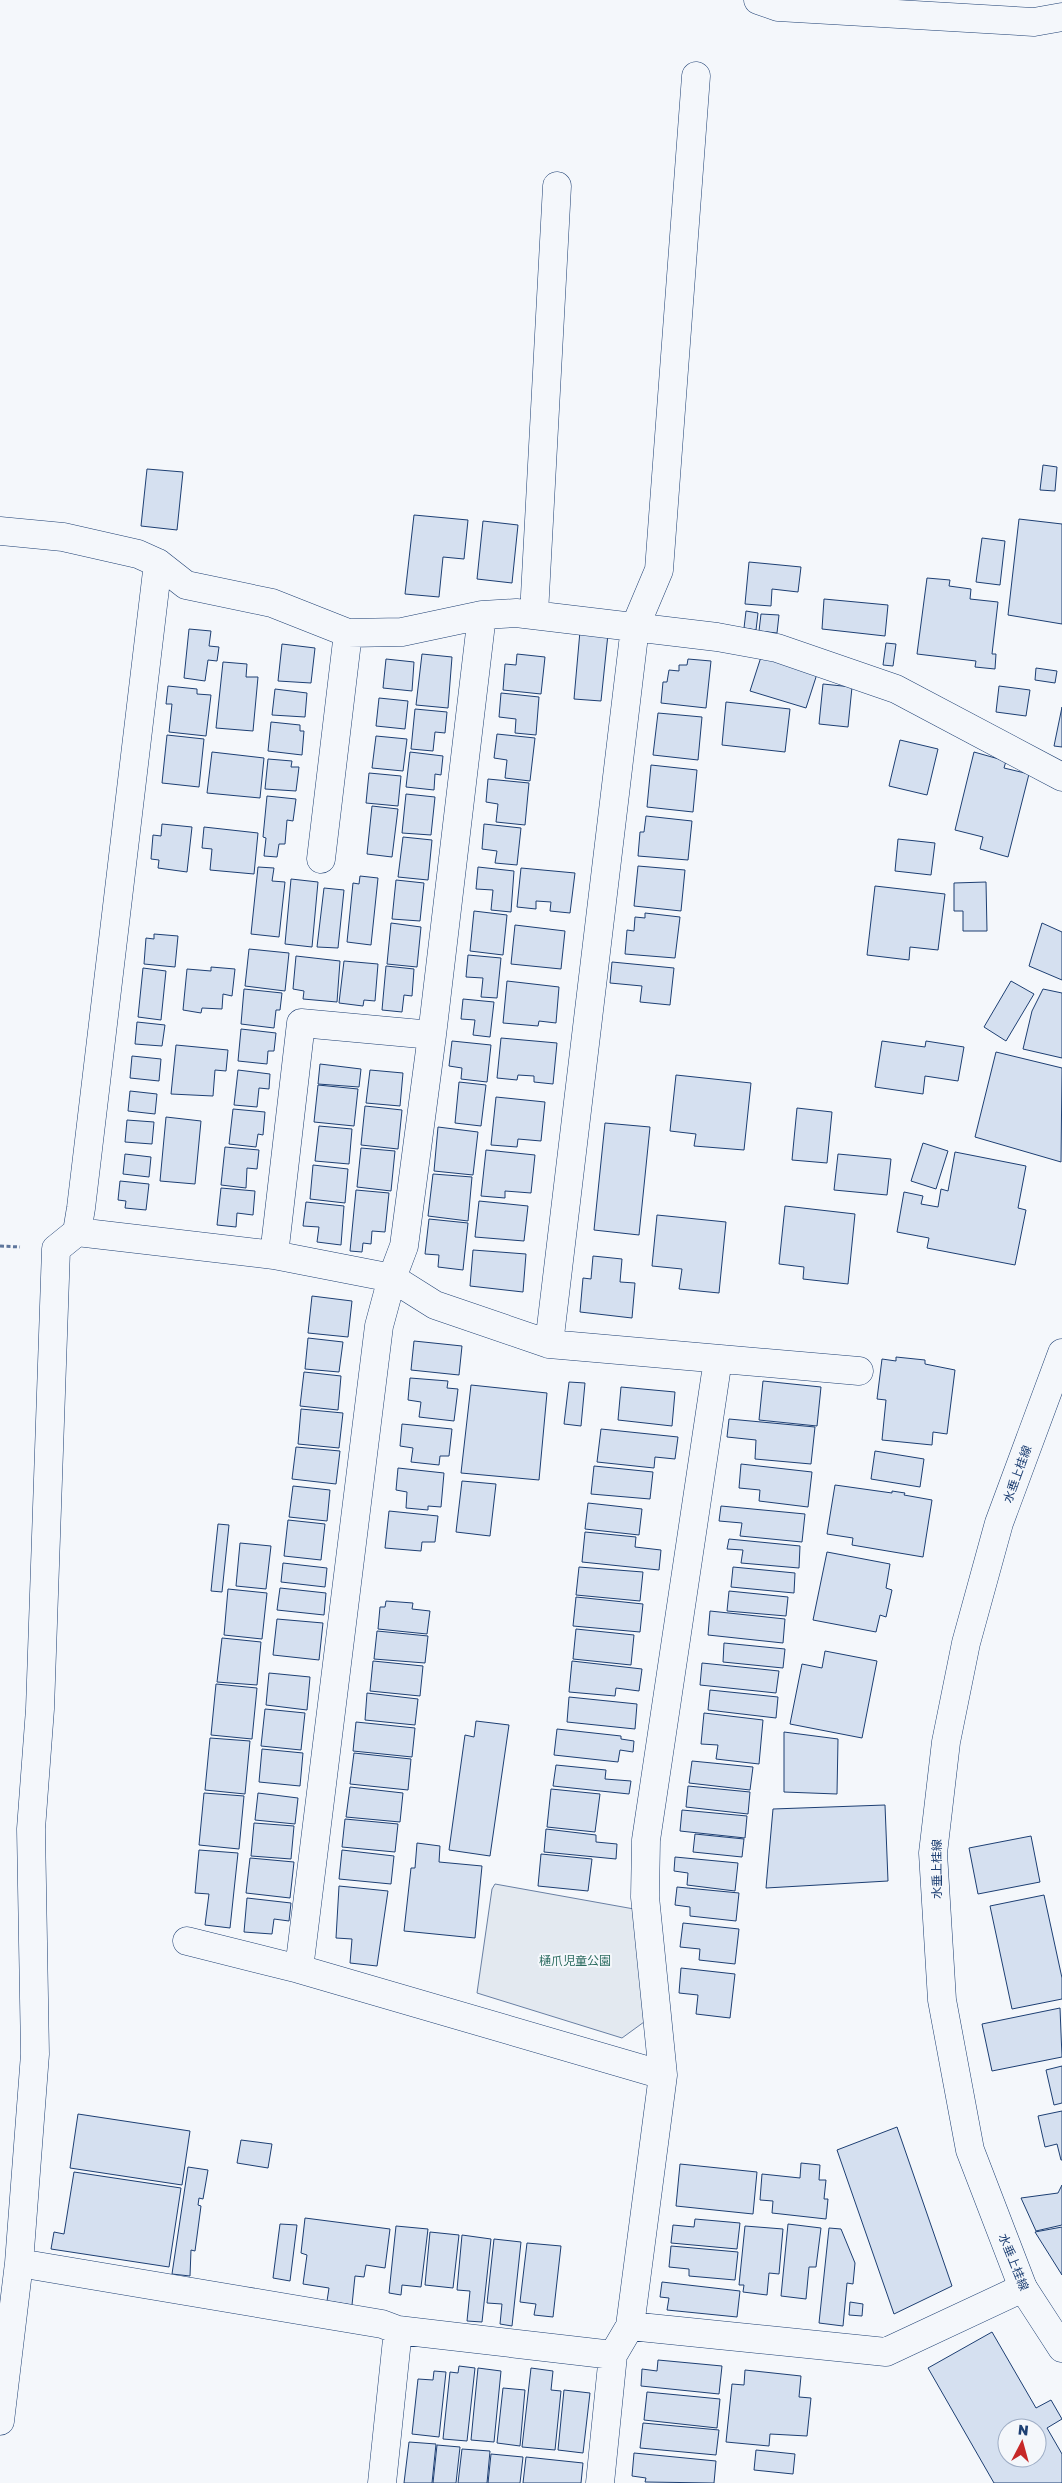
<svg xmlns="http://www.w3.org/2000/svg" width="1062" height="2483" font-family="'Golos Text','Noto Sans JP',sans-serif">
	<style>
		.green { fill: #e3e9f0; stroke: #687fa3 }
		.building { fill: #d5e0f0; stroke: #1d3f73; fill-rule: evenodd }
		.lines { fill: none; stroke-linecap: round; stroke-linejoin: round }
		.minor-casing { stroke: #1d3f73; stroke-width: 29 }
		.secondary-casing { stroke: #1d3f73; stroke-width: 29 }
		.path { stroke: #5e769c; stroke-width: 3; stroke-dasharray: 4 2.5; stroke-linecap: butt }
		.minor { stroke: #f4f7fb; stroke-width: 28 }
		.secondary { stroke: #f4f7fb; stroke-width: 28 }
		.labels { text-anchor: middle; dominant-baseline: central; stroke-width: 4; stroke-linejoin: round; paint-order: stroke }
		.street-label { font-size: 12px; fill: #1d3f73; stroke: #f4f7fb }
		.park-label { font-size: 12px; fill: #2c6c60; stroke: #f4f7fb }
	</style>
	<rect width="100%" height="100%" fill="#f4f7fb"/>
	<!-- green -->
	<path class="green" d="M495 1884 634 1909 644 2022 622 2038 477 1993 492 1889Z"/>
	<!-- building -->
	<path class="building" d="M1043 465 1057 467 1055 491 1040 490Z
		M147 469 183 472 177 530 141 526Z
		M414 515 468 520 464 559 443 557 439 597 405 594Z
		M1019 519 1062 524V624L1008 615Z
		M483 521 518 525 512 583 477 579Z
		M982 538 1005 541 1000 585 976 582Z
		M749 562 801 567 798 592 772 589 771 606 745 604Z
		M927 578 950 580 949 586 971 589 970 599 998 602 992 654H996L995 669 975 667 976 661 917 654Z
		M824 599 888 605 885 636 822 629Z
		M746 611 758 613 756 630 744 628Z
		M761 614 779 615 777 633 759 631Z
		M189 629 211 631 209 646 219 647 217 661 208 660 205 681 184 678Z
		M580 631 608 634 601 701 574 699Z
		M886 643 896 644 893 666 883 665Z
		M282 644 315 648 311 683 278 681Z
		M422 654 452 657 448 708 416 705Z
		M517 654 545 657 541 694 503 690 505 664 516 665Z
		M761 657 817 674 806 708 750 691Z
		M386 659 414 662 412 691 383 688Z
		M688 659 711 661 706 708 661 703 663 682H667L669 670 679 671V665H687Z
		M223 662 247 664 246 677H258L253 731 216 728Z
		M1036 668 1057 671 1055 683 1035 680Z
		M823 684 852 687 848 727 819 724Z
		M168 686 197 689V694L211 695 206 736 169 732 172 704H166Z
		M999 686 1030 690 1026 716 996 712Z
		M275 689 307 693 305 717 272 715Z
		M501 693 539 697 536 735 515 733 516 719 499 717Z
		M379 698 408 701 405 729 376 726Z
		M726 702 790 709 785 752 722 745Z
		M1062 707V747L1054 746Z
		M415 709 447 712 445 733 435 732 433 751 411 749Z
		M658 713 702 717 698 760 653 755Z
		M271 722 300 725V731H304L302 755 268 751Z
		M497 734 535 738 530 781 505 778 507 760 494 758Z
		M167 735 204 739 199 787 162 783Z
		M376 736 407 739 403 771 372 768Z
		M900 740 938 749 927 795 889 786Z
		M212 752 264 758 260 798 207 793Z
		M410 752 443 756 441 775 435 774 434 790 406 787Z
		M974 752 1006 761 1004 768 1029 774 1008 857 980 849 983 837 955 830Z
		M268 759 292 761 291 767H299L296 791 265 789Z
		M651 765 697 770 693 812 647 807Z
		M369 773 401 776 398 806 366 803Z
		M488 779 529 783 525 825 496 822 498 804 486 802Z
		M406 794 435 797 431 835 402 833Z
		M267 796 296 799 293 821 287 820 285 844H279L277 857 264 856 266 838 263 837Z
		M372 806 398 809 392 857 367 854Z
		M646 816 692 821 688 860 638 856 640 832H644Z
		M162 824 192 827 187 872 158 868 159 860 151 859 153 835 161 836Z
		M484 824 521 828 517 865 495 863 497 851 482 849Z
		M204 827 258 833 254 874 210 870 212 849 202 848Z
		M403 837 432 840 428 880 398 877Z
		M898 839 935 843 931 875 895 871Z
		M638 866 685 870 681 911 634 906Z
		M258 867 274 868 272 881 285 882 279 937 251 934Z
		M478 867 514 871 511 912 491 910 493 890 476 889Z
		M521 868 575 873 570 913 550 911 551 902 536 901V909L517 907Z
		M360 876 378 878 371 945 347 942 353 883 359 884Z
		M291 879 318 882 312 947 285 944Z
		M396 880 424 883 420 921 392 919Z
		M986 882 987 931H963V911H954V883Z
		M875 886 945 894 938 950 910 947 909 960 867 955Z
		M324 888 344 890 338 948 317 947Z
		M474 911 507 915 503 955 470 951Z
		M645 913 680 917 675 958 625 954 627 930 634 931 635 917 645 918Z
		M391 923 421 927 417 967 387 964Z
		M1042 923 1062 932V980L1029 966Z
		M515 925 565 931 561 969 511 964Z
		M154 934 178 936 175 967 144 964 146 938 154 939Z
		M249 949 289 953 285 991 245 986Z
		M468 955 501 958 497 998 481 997 483 978 466 977Z
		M296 956 340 961 337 1002 303 999 304 991 293 989Z
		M344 961 378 964 375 1001 364 1000 363 1006 339 1003Z
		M612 962 674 968 670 1005 640 1002 642 986 610 983Z
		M386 966 414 969 412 996 404 995 402 1012 382 1010Z
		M211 967 235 969 232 996 223 994 222 1009 202 1008 201 1013 183 1010 187 969 211 971Z
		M143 968 166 971 161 1020 138 1017Z
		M507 981 559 987 556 1023 539 1021 538 1026 503 1023Z
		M1011 981 1034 994 1006 1041 984 1027Z
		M244 989 282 993 280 1010H276L274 1028 241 1024Z
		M1043 989 1062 993V1058L1023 1049 1032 1011Z
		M463 999 494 1002 490 1037 473 1035 475 1020 461 1019Z
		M137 1022 165 1025 162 1046 135 1044Z
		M241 1029 276 1033 274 1051H268L267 1064 238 1061Z
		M501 1038 557 1043 553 1084 534 1082V1076L518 1075 517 1080 497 1078Z
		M452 1041 491 1045 487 1082 461 1079 462 1068 449 1066Z
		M882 1041 925 1047 926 1041 964 1047 958 1081 925 1076 923 1094 875 1087Z
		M176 1045 228 1050 226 1071 215 1070 213 1096 171 1094Z
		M996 1052 1062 1068 1061 1162 975 1137Z
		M132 1056 161 1059 159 1081 130 1078Z
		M320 1064 361 1069 359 1087 318 1084Z
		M238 1070 270 1074 269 1089 259 1088 257 1107 234 1105Z
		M370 1070 403 1073 400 1106 366 1103Z
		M676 1075 751 1083 744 1150 694 1146 696 1134 670 1131Z
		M459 1082 486 1085 481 1126 455 1123Z
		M318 1085 358 1089 354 1126 314 1122Z
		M130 1091 157 1094 155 1114 128 1111Z
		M496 1097 545 1102 541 1141 518 1139 517 1147 491 1145Z
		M365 1106 402 1110 398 1149 361 1145Z
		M797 1108 832 1112 827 1163 792 1160Z
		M233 1109 265 1112 263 1135 258 1134 256 1147 229 1144Z
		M166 1117 201 1121 195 1184 160 1181Z
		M127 1120 154 1122 152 1144 125 1142Z
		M605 1123 650 1127 639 1235 594 1230Z
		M319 1126 352 1129 349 1164 315 1161Z
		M438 1127 478 1132 473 1175 434 1171Z
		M923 1143 948 1151 936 1189 911 1181Z
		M225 1147 259 1150 257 1169 247 1168 246 1188 221 1185Z
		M361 1148 395 1151 391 1191 357 1187Z
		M486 1150 535 1155 531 1193 505 1191V1198L481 1196Z
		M955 1152 1026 1166 1018 1208 1026 1210 1015 1265 927 1248 929 1238 897 1232 904 1192 923 1196 921 1204 938 1207 941 1189 948 1191Z
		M125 1154 151 1157 149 1177 123 1174Z
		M838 1154 891 1159 887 1195 834 1190Z
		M313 1165 348 1169 345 1203 310 1199Z
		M433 1174 472 1177 468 1221 428 1216Z
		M120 1181 149 1184 146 1210 125 1208 126 1201 118 1200Z
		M221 1188 255 1191 253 1215 237 1213 236 1227 217 1225Z
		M356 1190 389 1193 385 1232 372 1231 371 1244 363 1243 362 1252 350 1251Z
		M479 1201 528 1206 524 1241 475 1237Z
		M306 1202 344 1206 341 1245 317 1242 319 1227 303 1226Z
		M785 1206 855 1214 848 1284 803 1279 804 1267 779 1264Z
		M657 1215 726 1222 719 1293 679 1289 682 1269 652 1266Z
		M429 1219 468 1223 463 1270 438 1267 439 1255 425 1254Z
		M473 1250 526 1254 523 1292 470 1286Z
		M593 1256 622 1259 620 1282 635 1283 632 1318 580 1312 583 1278 591 1279Z
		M312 1296 352 1301 348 1337 308 1333Z
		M308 1338 343 1342 339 1372 305 1369Z
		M414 1341 462 1346 459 1375 411 1370Z
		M896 1357 925 1360V1364L955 1370 947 1434 933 1432 932 1445 882 1440 886 1400 877 1399 882 1359 896 1361Z
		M304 1372 341 1376 338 1410 300 1406Z
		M410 1378 448 1381 447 1388 458 1389 454 1421 419 1417 421 1402 408 1400Z
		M763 1381 821 1387 817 1426 759 1420Z
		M569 1382 585 1383 581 1426 564 1424Z
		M471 1385 547 1393 539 1480 461 1473Z
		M621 1387 675 1392 672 1426 618 1420Z
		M301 1409 343 1413 339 1448 298 1444Z
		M729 1419 815 1427 811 1464 755 1459 756 1440 727 1437Z
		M402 1424 452 1429 449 1456H440L439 1465 411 1462 413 1448 400 1446Z
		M601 1429 678 1437 675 1459 655 1457 654 1468 597 1462Z
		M296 1447 340 1451 336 1484 292 1479Z
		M875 1451 924 1459 920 1487 871 1479Z
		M741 1464 812 1472 808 1507 759 1501 760 1490 739 1488Z
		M594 1466 653 1472 650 1499 591 1494Z
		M398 1468 444 1473 441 1507 428 1506V1510L406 1508 407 1492 396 1490Z
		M462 1481 496 1484 490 1536 456 1532Z
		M835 1485 892 1493V1491L905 1493 904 1495 932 1500 923 1557 852 1545 853 1538 827 1534Z
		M293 1486 330 1490 327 1521 289 1517Z
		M588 1503 642 1509 639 1535 585 1529Z
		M721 1506 805 1514 802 1542 740 1536 742 1523 719 1521Z
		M389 1511 438 1516 435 1542H422L421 1551 385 1548Z
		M288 1520 325 1524 321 1560 284 1556Z
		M218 1524 229 1525 222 1592 211 1591Z
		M585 1532 636 1537 635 1547 661 1550 659 1570 582 1562Z
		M729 1539 800 1546 799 1568 741 1563 743 1550 727 1549Z
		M240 1543 271 1546 266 1589 236 1586Z
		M827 1552 890 1564 886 1588 892 1590 886 1617 880 1615 876 1632 813 1620Z
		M283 1563 327 1568 325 1587 281 1582Z
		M579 1567 643 1572 640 1601 576 1595Z
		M733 1567 795 1573 794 1593 731 1587Z
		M280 1588 326 1593 324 1615 277 1610Z
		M228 1589 267 1593 262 1639 224 1635Z
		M729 1591 788 1597 786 1616 727 1611Z
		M576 1597 643 1604 640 1632 573 1626Z
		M386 1601 413 1603 412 1609 430 1611 427 1634 378 1629 380 1607H385Z
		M710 1611 785 1619 783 1643 708 1635Z
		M277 1619 323 1623 319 1660 273 1655Z
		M576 1629 634 1635 631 1665 573 1659Z
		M377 1631 428 1636 425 1663 374 1659Z
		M222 1638 261 1642 257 1685 217 1682Z
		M724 1643 785 1649 783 1668 723 1662Z
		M825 1651 877 1661 862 1738 790 1724 802 1664 822 1668Z
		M373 1661 423 1666 420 1696 370 1691Z
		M572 1661 642 1669 639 1691 616 1688 615 1696 569 1692Z
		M702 1663 779 1671 776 1693 700 1685Z
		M269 1673 310 1677 307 1710 266 1705Z
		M216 1684 257 1688 252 1739 211 1735Z
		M710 1690 778 1697 776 1718 708 1710Z
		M367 1693 418 1699 415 1725 365 1720Z
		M569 1697 637 1704 635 1729 567 1722Z
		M265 1709 305 1713 301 1750 261 1746Z
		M704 1713 763 1720 759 1764 716 1759 718 1745 701 1744Z
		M476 1721 509 1725 490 1856 449 1850 465 1735 474 1737Z
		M356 1722 415 1728 412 1757 353 1751Z
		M557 1729 621 1736V1739L634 1741 633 1752 620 1750 618 1762 554 1755Z
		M784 1732 838 1739 837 1794 784 1792Z
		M210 1738 250 1741 245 1794 205 1790Z
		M262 1749 303 1753 300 1786 259 1782Z
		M354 1753 411 1759 408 1790 350 1784Z
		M692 1761 753 1767 750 1790 689 1783Z
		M556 1765 606 1770 605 1779 631 1781 629 1794 553 1786Z
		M688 1786 750 1792 748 1814 686 1807Z
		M350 1787 403 1793 400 1822 346 1817Z
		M551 1789 600 1794 595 1832 547 1827Z
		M204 1793 244 1796 239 1849 199 1845Z
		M258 1793 298 1798 295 1824 255 1820Z
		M885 1805 888 1881 766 1888 773 1809Z
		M682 1810 747 1816 745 1838 680 1831Z
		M345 1819 398 1824 395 1852 342 1847Z
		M254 1823 294 1826 291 1859 251 1856Z
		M546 1829 596 1835V1842L617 1844 616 1859 544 1852Z
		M695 1834 744 1839 742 1857 693 1852Z
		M1031 1836 1040 1882 978 1894 969 1848Z
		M417 1843 440 1846 439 1862 482 1866 475 1938 404 1931 411 1868H415Z
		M199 1850 238 1853 230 1928 205 1925 209 1894 195 1893Z
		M342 1850 394 1856 391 1884 339 1879Z
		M541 1854 592 1859 588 1891 538 1886Z
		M675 1857 738 1863 735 1891 687 1885 688 1873 674 1871Z
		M250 1858 294 1862 290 1898 246 1893Z
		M339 1886 388 1891 377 1966 350 1963 352 1939 336 1938Z
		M677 1887 739 1893 736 1921 690 1916V1907L675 1905Z
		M1044 1895 1062 1978V1999L1012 2009 990 1906Z
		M247 1898 291 1903 289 1921 274 1919 272 1934 244 1932Z
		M683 1923 739 1929 735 1964 699 1960 700 1949 680 1947Z
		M681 1968 735 1974 730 2018 696 2014 698 1995 679 1993Z
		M1060 2008 1062 2057 992 2071 982 2024Z
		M1062 2066V2103L1054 2105 1046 2070Z
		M1062 2111V2160H1061L1057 2144 1045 2147 1038 2116Z
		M78 2114 190 2131 182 2185 70 2168Z
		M897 2127 952 2286 894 2314 837 2150Z
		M241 2140 272 2144 268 2168 237 2163Z
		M801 2163 820 2165 819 2180H826L824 2199H828L826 2219 772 2213 773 2201 760 2200 762 2174 800 2178Z
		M680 2164 757 2172 753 2214 676 2206Z
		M188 2167 208 2170 203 2199 199 2198 198 2205 201 2206 195 2251 191 2250 190 2276 172 2274Z
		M74 2172 181 2188 169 2267 51 2249 54 2232 64 2234Z
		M1062 2185V2225L1036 2231 1021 2198 1058 2193Z
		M305 2218 390 2229 385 2268 366 2265 364 2277 355 2276 352 2305 327 2301 329 2288 303 2284 307 2255 301 2253Z
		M695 2219 740 2223 737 2249 671 2243 673 2225 694 2227Z
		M280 2224 297 2225 290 2281 273 2278Z
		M788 2224 821 2228 816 2267H809L806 2299 781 2296Z
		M396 2226 428 2229 421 2287 402 2285 401 2295 389 2293Z
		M745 2226 783 2229 779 2274 769 2273 767 2295 743 2292 744 2285H739Z
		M1062 2227V2275L1035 2232Z
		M829 2228 841 2229 855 2263 853 2284 847 2283 843 2326 819 2323Z
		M430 2232 459 2235 453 2288 425 2285Z
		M462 2235 491 2239 482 2322 467 2321 470 2291 457 2290Z
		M494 2239 521 2242 512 2326 500 2324 502 2304 487 2303Z
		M527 2243 561 2246 553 2317 534 2315 536 2304 520 2302Z
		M671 2246 738 2252 735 2280 689 2276V2269L669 2267Z
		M662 2282 740 2291 737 2317 667 2310 669 2298 660 2297Z
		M850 2302 863 2304 862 2316 849 2315Z
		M992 2332 1036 2408 1051 2400 1062 2419 1047 2428 1062 2454V2483H994L928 2368ZM1007 2428H1037V2458H1007Z
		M658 2360 722 2366 719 2394 641 2386 642 2369 657 2371Z
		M459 2366 475 2368 467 2441 443 2439 450 2372 458 2373Z
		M478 2368 501 2371 494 2442 471 2440Z
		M531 2368 553 2371 551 2390 561 2391 555 2450 522 2447Z
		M745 2370 801 2376 799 2397 811 2398 807 2436 770 2434 769 2446 726 2442 732 2384 744 2385Z
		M434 2371 446 2372 439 2437 412 2434 418 2379 433 2380Z
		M503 2388 525 2390 520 2446 497 2443Z
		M564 2390 590 2393 583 2453 558 2450Z
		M647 2392 720 2399 717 2428 644 2420Z
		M643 2423 719 2430 716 2455 640 2448Z
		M409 2442 436 2444 432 2483H404Z
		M437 2445 460 2447 456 2483H433Z
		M462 2449 490 2451 487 2483H458Z
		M756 2450 795 2454 793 2474 754 2470Z
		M634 2453 716 2461 714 2483 645 2482 646 2478 632 2476Z
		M491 2454 523 2457 520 2483H488Z
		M526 2457 583 2463 581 2483H523Z"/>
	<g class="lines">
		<defs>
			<path id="minor" d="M758 0 778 7 1034 22 1062 17
				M0 531 63 537 138 554 158 563 186 585 272 603 348 633 402 632 482 615 516 613 717 637 777 648 896 689 1062 777
				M534 614 557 186
				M321 859 348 633
				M77 1232 274 1255 392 1278 435 1305 549 1344 859 1371
				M274 1255 301 1023 432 1035
				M549 1344 635 627 659 570 696 76
				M187 1941 299 1969 663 2075
				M299 1969 379 1326 392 1278 404 1246 432 1035 482 615
				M19 2263 382 2324 398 2330
				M630 2326 886 2352 1023 2288
				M0 2421 19 2263 35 2054 31 1829 40 1709 56 1249 77 1232 81 1208 158 563
				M382 2483 398 2330 613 2355
				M600 2483 613 2355 630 2326 663 2075 645 1897 646 1840 718 1359"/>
			<path id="secondary" d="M1062 1353 999 1523 966 1643 946 1742 933 1853 942 2000 970 2150 1023 2288 1062 2348"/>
		</defs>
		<!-- minor casing -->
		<use href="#minor" class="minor-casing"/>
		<!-- secondary casing -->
		<use href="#secondary" class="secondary-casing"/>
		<!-- path -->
		<path class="path" d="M0 1246 20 1247"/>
		<!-- minor -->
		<use href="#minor" class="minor"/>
		<!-- secondary -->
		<use href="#secondary" class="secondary"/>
	</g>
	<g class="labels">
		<!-- street labels -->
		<g class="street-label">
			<text transform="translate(1017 1474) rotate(-70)">水垂上桂線</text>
			<text transform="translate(936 1869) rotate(-90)">水垂上桂線</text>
			<text transform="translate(1014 2262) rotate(68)">水垂上桂線</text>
		</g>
		<!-- park labels -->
		<g class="park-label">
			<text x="575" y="1960">樋爪児童公園</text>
		</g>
	</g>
	<!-- north arrow -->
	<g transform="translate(1022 2443) rotate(6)"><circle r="24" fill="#f4f7fb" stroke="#9eadc5"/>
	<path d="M0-4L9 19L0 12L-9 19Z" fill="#c62828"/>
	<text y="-8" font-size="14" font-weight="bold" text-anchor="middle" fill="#1d3f73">N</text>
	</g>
</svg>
